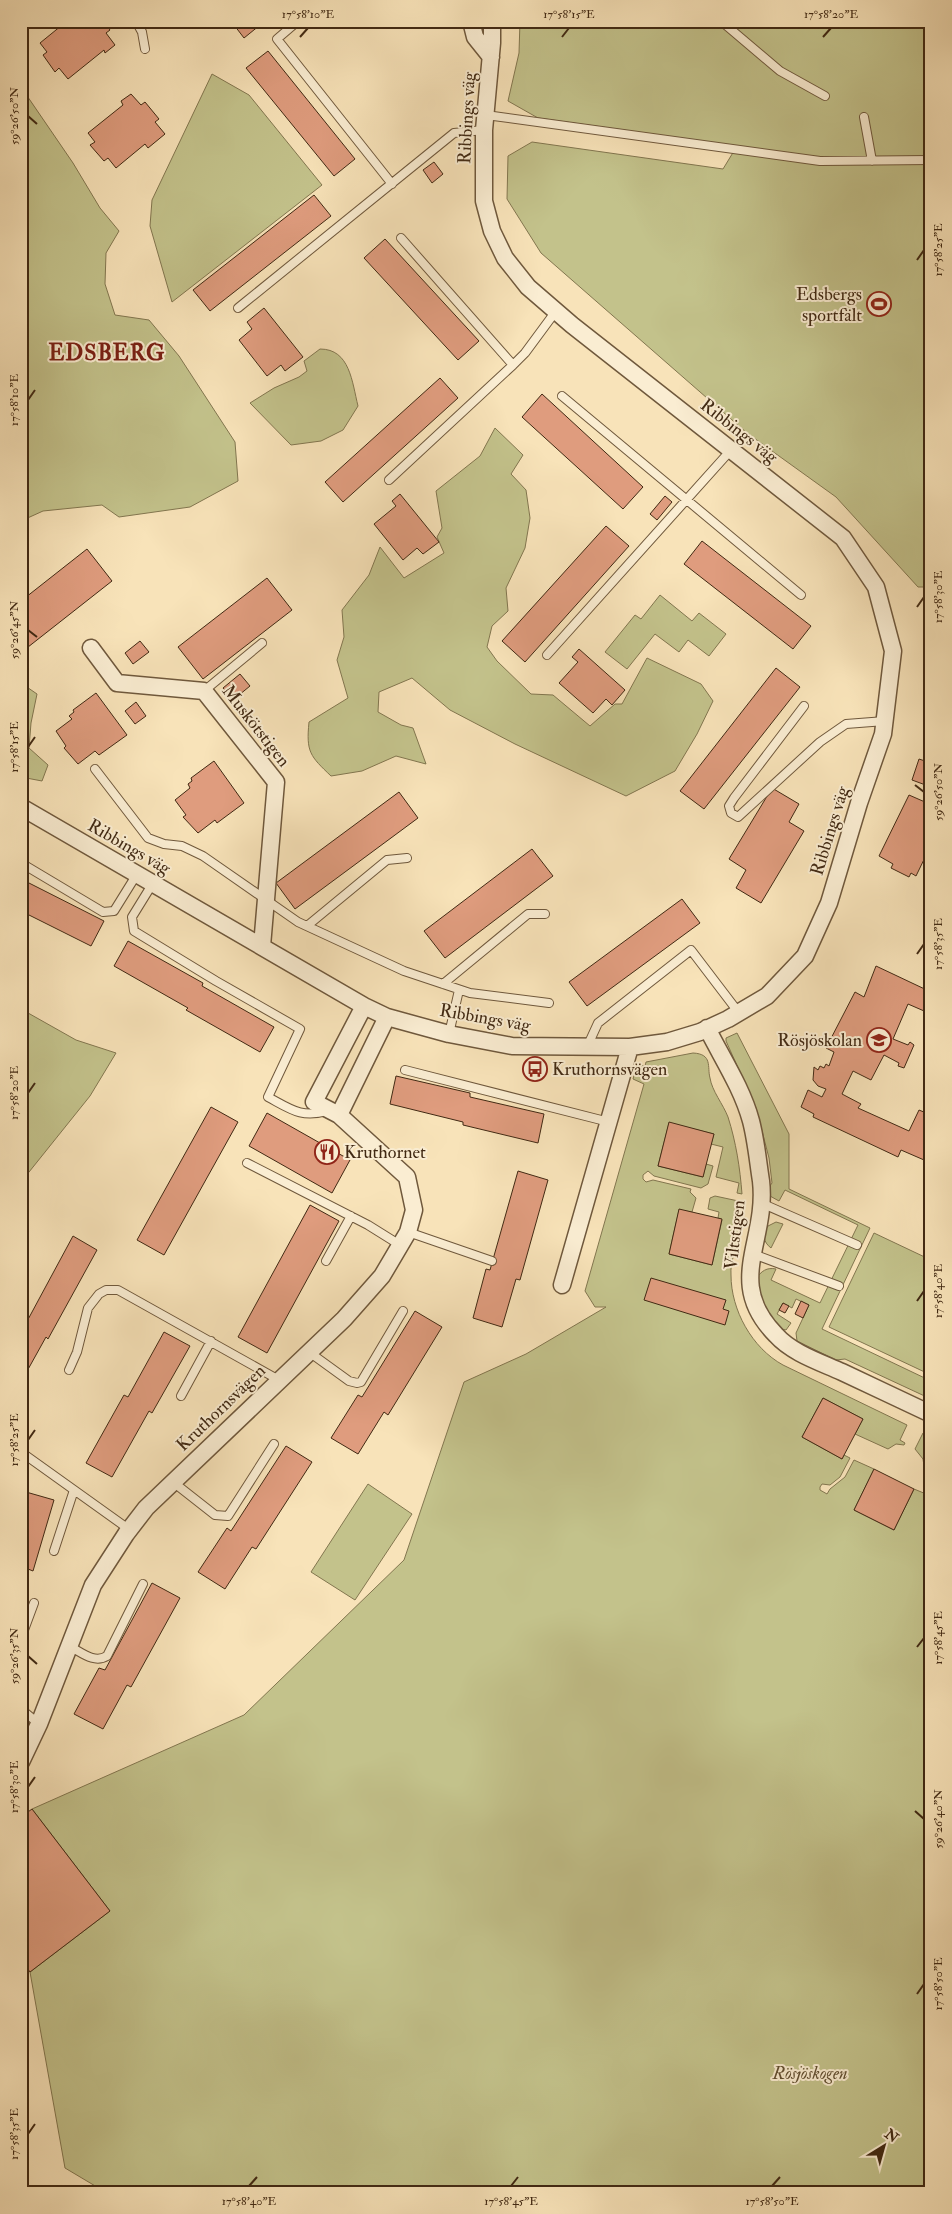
<svg xmlns="http://www.w3.org/2000/svg" width="952" height="2214" font-family="'IM FELL Double Pica',serif">
	<style>
		.green { fill: #c3c28b; stroke: #82764f }
		.building { fill: #df9c7e; stroke: #412913 }
		.lines { fill: none; stroke-linecap: round; stroke-linejoin: round }
		.service-casing { stroke: #6f583c; stroke-width: 10 }
		.minor-casing { stroke: #6f583c; stroke-width: 19 }
		.service { stroke: #faedd2; stroke-width: 8 }
		.minor { stroke: #faedd2; stroke-width: 16 }
		.ticks { fill: none; stroke: #412913; stroke-width: 2 }
		.labels { text-anchor: middle; dominant-baseline: central; stroke-width: 4; stroke-linejoin: round; paint-order: stroke }
		.street-label { font-size: 18px; fill: #412913; stroke: #faedd2 }
		.poi-label { font-size: 18px; fill: #412913; stroke: #faedd2; text-anchor: end }
		.park-label { font-size: 18px; font-style: italic; fill: #624f31; stroke: #faedd2 }
		.district-label { font-size: 22px; font-weight: bold; letter-spacing: 1px; fill: #7a1f14; stroke: #faedd2 }
		.neatline { fill: none; stroke: #412913; stroke-width: 2 }
		.ticks-label { font-size: 12px; text-anchor: middle; fill: #412913 }
	</style>
	<rect width="100%" height="100%" fill="#f8e3b9"/>
	<filter id="stains"><feTurbulence type="fractalNoise" baseFrequency=".004" numOctaves="4"/><feColorMatrix values="0 0 0 0 .2 0 0 0 0 .09 0 0 0 0 .02 0 0 0 .5 -.17"/></filter>
	<radialGradient id="worn" r=".72"><stop offset=".6" stop-color="#630" stop-opacity="0"/><stop offset="1" stop-color="#630" stop-opacity=".3"/></radialGradient>
	<!-- green -->
	<path class="green" d="M520 21H931V587H918L836 497 747 433 541 253 507 199 508 156 532 142 723 169 737 146 538 118 508 101 519 53Z
		M212 74 249 95 322 185 172 302 150 226 152 200Z
		M21 87 73 163 100 208 119 231 106 253 105 284 115 315 149 320 179 356 235 442 238 481 190 507 119 517 102 505 43 511 21 521V372L27 364 21 338Z
		M320 349C350 349 352 382 358 406L343 430 321 441 291 445 250 403 274 388 299 377 307 371 304 361Z
		M495 428 523 455 511 474 526 490 530 518 525 548 506 588 508 611 492 626 487 647 497 661 531 694 553 695 590 726 615 704H622L647 658 701 684 713 701 697 734 675 771 626 796 515 744 450 710 412 678 379 692 378 712 401 725 413 728 426 764 396 756 362 771 331 776C310 756 306 752 309 722L348 698 337 660 344 637 342 610 369 575 380 547 404 578 444 553 437 537 442 528 436 491 480 456Z
		M660 595 692 621 699 613 726 634 709 656 688 640 679 652 655 634 627 669 605 652 635 615 641 619Z
		M21 683 37 694 31 723 29 748 48 765 42 781 21 777Z
		M21 1009 76 1040 116 1053 90 1096 21 1182Z
		M737 1033 789 1134V1189L870 1228 822 1329 931 1381V1399L845 1359 836 1360 797 1341 796 1333 809 1305 796 1299 792 1308 783 1303 777 1314 791 1323 786 1330 778 1328 760 1299 756 1279C761 1271 767 1267 776 1269L771 1280 820 1303 858 1225 785 1190 779 1201 770 1196 767 1190 772 1183 769 1158 756 1108 726 1041V1038Z
		M693 1053C713 1054 707 1067 710 1078 712 1091 723 1104 728 1117 736 1142 740 1168 742 1194L737 1193 739 1183 716 1177 723 1147 711 1144 714 1134 669 1123 658 1166 703 1177 706 1164 713 1166 708 1184 701 1188 654 1176 648 1171 643 1175V1179L646 1182 653 1180 691 1189 690 1192 696 1198 692 1212 679 1210 669 1254 712 1265 722 1220 718 1218 719 1212 708 1209 710 1198 715 1196 743 1202C743 1214 742 1225 739 1237 736 1249 730 1262 731 1275 731 1310 752 1348 783 1365L907 1425 900 1440 905 1443 904 1445 896 1444 888 1449 855 1434 863 1419 823 1398 802 1437 842 1459 844 1455 850 1458 840 1477 830 1485 822 1484 820 1487V1490L827 1494 830 1489 845 1477 854 1460 874 1469 854 1510 894 1530 914 1489 931 1496V2193H107L65 2168 30 1972 110 1911 32 1809 244 1715 404 1560 464 1382 526 1354 606 1307H595L585 1291 644 1084 633 1079 637 1065 645 1066 646 1062Z
		M776 1222 783 1224 771 1248C763 1242 762 1234 768 1226Z
		M874 1233 931 1260V1375L829 1327Z
		M923 1433 931 1437V1469L924 1466 923 1459 915 1449Z
		M368 1484 412 1514 355 1600 311 1572Z"/>
	<!-- building -->
	<path class="building" d="M67 21H103L110 30 106 33 115 45 105 53 104 50 68 79 59 68 55 72 43 55 47 52 40 43Z
		M231 21H265L244 38Z
		M268 51 355 159 334 176 246 68Z
		M131 94 141 105 145 102 159 119 155 122 165 134 148 148 145 144 116 168 108 158 104 161 90 145 95 142 88 133 123 105 121 101Z
		M434 162 443 174 432 183 423 170Z
		M314 195 331 216 210 311 193 290Z
		M385 239 479 341 458 360 364 258Z
		M264 308 303 357 285 371 281 365 267 376 239 340 252 329 247 322Z
		M440 378 458 398 343 502 325 482Z
		M542 394 643 487 623 509 522 417Z
		M400 494 439 542 423 554 417 548 403 560 374 524 396 506 392 501Z
		M665 496 672 502 657 520 650 514Z
		M606 526 629 546 525 662 502 641Z
		M702 541 811 626 793 649 684 564Z
		M87 549 112 581 23 651 21 648V601Z
		M267 578 292 610 203 679 178 647Z
		M140 641 149 652 133 664 125 653Z
		M579 649 625 690 612 705 606 699 593 713 559 683 578 662 572 657Z
		M776 668 800 687 704 809 680 791Z
		M240 674 250 686 233 700 223 688Z
		M96 693 127 735 99 755 95 751 78 764 64 748 66 746 56 731 72 719 69 716 74 712 73 710Z
		M136 702 146 716 135 724 125 711Z
		M919 759 931 763V787L912 780Z
		M214 761 244 803 217 823 215 820 198 833 183 817 186 815 175 800 190 788 188 784 192 781 191 778Z
		M772 788 799 804 789 822 804 831 761 903 736 888 746 870 729 859Z
		M931 789V845L916 876 911 873 909 877 891 868 893 864 879 856 909 795 925 802Z
		M399 792 418 818 295 909 276 883Z
		M532 849 553 876 445 958 424 931Z
		M21 876 29 880 27 882 104 921 91 946 21 911Z
		M682 899 700 923 587 1006 569 982Z
		M128 941 203 983 202 986 274 1027 260 1052 186 1010 188 1008 114 966Z
		M876 966 931 992V1014L908 1004 893 1039 908 1045 910 1042 914 1045 904 1068 898 1066 899 1063 884 1055 871 1080 853 1071 842 1094 861 1104 858 1108 909 1131 919 1110 931 1115V1163L901 1150 898 1157 813 1117 814 1114 801 1107 808 1090 822 1097 826 1089 818 1086 813 1080 814 1067 818 1070 820 1066 824 1068 826 1064 829 1066 834 1052 826 1048 855 992 864 997Z
		M396 1076 470 1093V1097L544 1114 538 1143 463 1125V1122L390 1104Z
		M211 1107 238 1122 164 1255 137 1240Z
		M267 1113 350 1160 332 1193 249 1146Z
		M669 1122 714 1134 703 1177 658 1166Z
		M518 1171 548 1180 520 1280 516 1279 502 1327 473 1318 486 1269 490 1270Z
		M310 1205 339 1221 267 1353 238 1337Z
		M679 1209 722 1219 712 1265 669 1254Z
		M73 1236 97 1250 48 1339 46 1337 21 1382V1322L25 1325Z
		M651 1278 726 1300 723 1309 729 1311 725 1325 644 1300Z
		M801 1301 809 1305 803 1318 795 1314Z
		M783 1303 789 1306 785 1313 779 1310Z
		M415 1311 442 1327 388 1415 384 1412 358 1454 331 1438 358 1395 362 1397Z
		M164 1332 190 1346 152 1413 149 1411 112 1477 86 1463 124 1395 128 1397Z
		M823 1398 863 1419 842 1459 802 1437Z
		M286 1446 312 1462 256 1549 252 1547 225 1589 198 1572 227 1528 231 1531Z
		M874 1469 914 1489 894 1530 854 1510Z
		M26 1492 54 1500 33 1571 28 1569 21 1592V1508Z
		M152 1583 180 1598 131 1687 127 1685 103 1729 74 1714 99 1668 105 1670Z
		M32 1809 110 1911 30 1972 21 1960V1817Z"/>
	<g class="lines">
		<defs>
			<path id="service" d="M136 21 142 32 145 49
				M298 21 277 39 392 184
				M721 21 780 71 825 96
				M486 115 820 161 931 160
				M864 117 872 161
				M401 238 513 365
				M238 308 454 133 484 130
				M562 396 801 595
				M389 480 513 365 525 353 556 311
				M547 655 731 450
				M204 691 262 643
				M804 706 734 798 729 806 731 813 738 817 820 742 846 724 885 721
				M95 769 148 838 164 844 182 846 203 856 298 922 404 971 470 993 549 1003
				M21 863 103 912 114 911 137 874
				M153 883 132 917 134 931 216 981 300 1029 268 1097C292 1110 301 1118 328 1111
				M307 926 387 860 407 858
				M443 984 528 914H545
				M449 1034 459 990
				M587 1047 598 1023 691 950 739 1013
				M405 1070 609 1122
				M247 1163 368 1225 400 1245
				M761 1203 857 1245
				M408 1232 492 1261
				M753 1254 839 1286
				M326 1261 351 1216
				M309 1352 349 1381 357 1383 361 1382 403 1311
				M69 1370 77 1352 88 1308 99 1294 106 1290H118L279 1380
				M181 1396 211 1341
				M21 1452 130 1530
				M173 1482 215 1515 228 1516 274 1444
				M54 1551 74 1490
				M21 1638 34 1603
				M69 1646C81 1652 94 1664 107 1656L143 1584
				M21 1709 39 1724"/>
			<path id="minor" d="M471 21 475 37 491 57
				M91 648 117 683 204 691 276 782 262 946
				M21 807 364 1006 387 1017 449 1034 512 1046 630 1047 667 1042 700 1032 728 1019 767 996 805 956 829 903 859 803 883 734 893 651 876 587 843 538 572 325 528 287 505 258 492 231 484 201V130L492 43V21
				M707 1028C722 1058 742 1088 751 1121 756 1140 758 1162 761 1181 768 1242 724 1282 776 1335 792 1353 820 1362 842 1372 872 1386 901 1400 931 1414
				M339 1115 387 1017
				M562 1285 630 1047
				M21 1762 39 1724 93 1585 126 1534 146 1508 344 1319 382 1276 408 1232 414 1210 407 1177 339 1115 314 1102 364 1006"/>
		</defs>
		<!-- service casing -->
		<use href="#service" class="service-casing"/>
		<!-- minor casing -->
		<use href="#minor" class="minor-casing"/>
		<!-- service -->
		<use href="#service" class="service"/>
		<!-- minor -->
		<use href="#minor" class="minor"/>
	</g>
	<!-- ticks -->
	<path class="ticks" d="M300 37 308 28M562 37 569 28M823 37 831 28M28 116 37 124M917 260 924 250M28 400 35 390M917 607 924 597M28 630 37 637M28 747 35 737M915 785 924 792M917 954 924 944M28 1093 35 1083M917 1301 924 1291M28 1440 35 1430M917 1647 924 1638M28 1656 37 1664M28 1787 35 1777M915 1811 924 1819M917 1994 924 1984M28 2134 35 2124M249 2186 257 2177M511 2186 518 2177M772 2186 780 2177"/>
	<!-- icons -->
	<defs>
		<symbol id="stadium-ring" viewBox="-11 -11 22 22"><circle r="9.5" fill="#faedd2" stroke="#8f2418" stroke-width="1.5"/><path d="M0-5a6.5 5 0 1 0 0 10a6.5 5 0 1 0 0-10ZM-3.5-1.8h7v3.6h-7Z" fill="#8f2418"/></symbol>
		<symbol id="school-ring" viewBox="-11 -11 22 22"><circle r="9.5" fill="#faedd2" stroke="#8f2418" stroke-width="1.5"/><path d="M0-5L7-2L0 1L-7-2ZM-4 1L0 2.5L4 1V4Q0 6-4 4Z" fill="#8f2418"/></symbol>
		<symbol id="bus-ring" viewBox="-11 -11 22 22"><circle r="9.5" fill="#faedd2" stroke="#8f2418" stroke-width="1.5"/><path d="M-5-6H5V4H4V6H2V4H-2V6H-4V4H-5ZM-3.5-4V0h7V-4ZM-3.5 1.2v1.5H-2V1.2ZM2 1.2v1.5H3.5V1.2Z" fill="#8f2418"/></symbol>
		<symbol id="restaurant-ring" viewBox="-11 -11 22 22"><circle r="9.5" fill="#faedd2" stroke="#8f2418" stroke-width="1.5"/><path d="M-5-6h1v4h1v-4h1v4h1v-4h1v5L-1.5 .5V6h-2V.5L-5-1ZM5-6V6H3V1.5H1.5Q1.5-4 5-6Z" fill="#8f2418"/></symbol>
	</defs>
	<g fill-rule="evenodd">
		<use href="#stadium-ring" x="865" y="290" width="28" height="28"/>
		<use href="#school-ring" x="865" y="1026" width="28" height="28"/>
		<use href="#bus-ring" x="521" y="1055" width="28" height="28"/>
		<use href="#restaurant-ring" x="313" y="1138" width="28" height="28"/>
	</g>
	<g class="labels">
		<!-- street labels -->
		<g class="street-label">
			<text transform="translate(467 118) rotate(-87)">Ribbings väg</text>
			<text transform="translate(739 431) rotate(38)">Ribbings väg</text>
			<text transform="translate(256 726) rotate(52)">Muskötstigen</text>
			<text transform="translate(830 831) rotate(-73)">Ribbings väg</text>
			<text transform="translate(129 847) rotate(30)">Ribbings väg</text>
			<text transform="translate(485 1018) rotate(10)">Ribbings väg</text>
			<text transform="translate(735 1235) rotate(-83)">Viltstigen</text>
			<text transform="translate(221 1408) rotate(-44)">Kruthornsvägen</text>
		</g>
		<!-- poi labels -->
		<g class="poi-label">
			<text x="862" y="294">Edsbergs<tspan x="862" dy="21">sportfält</tspan></text>
			<text x="862" y="1040">Rösjöskolan</text>
			<text x="552" y="1069" text-anchor="start">Kruthornsvägen</text>
			<text x="344" y="1152" text-anchor="start">Kruthornet</text>
		</g>
		<!-- park labels -->
		<g class="park-label">
			<text x="810" y="2073">Rösjöskogen</text>
		</g>
		<!-- district labels -->
		<g class="district-label">
			<text x="107" y="353">EDSBERG</text>
		</g>
	</g>
	<!-- margin -->
	<rect width="952" height="2214" fill="none" stroke="#f8e3b9" stroke-width="55"/>
	<!-- north arrow -->
	<g transform="translate(884 2146) rotate(37)" stroke="#faedd2" stroke-width="4" paint-order="stroke">
	<path d="M0-4L9 19L0 12L-9 19Z" fill="#412913"/>
	<text y="-8" font-size="14" font-weight="bold" text-anchor="middle" fill="#412913">N</text>
	</g>
	<rect x="28" y="28" width="896" height="2158" class="neatline"/>
	<g class="ticks-label">
		<text x="308" y="18">17°58'10"E</text>
		<text x="569" y="18">17°58'15"E</text>
		<text x="831" y="18">17°58'20"E</text>
		<text transform="translate(14 116) rotate(-90)" y="4">59°26'50"N</text>
		<text transform="translate(938 250) rotate(-90)" y="4">17°58'25"E</text>
		<text transform="translate(14 400) rotate(-90)" y="4">17°58'10"E</text>
		<text transform="translate(938 597) rotate(-90)" y="4">17°58'30"E</text>
		<text transform="translate(14 630) rotate(-90)" y="4">59°26'45"N</text>
		<text transform="translate(14 747) rotate(-90)" y="4">17°58'15"E</text>
		<text transform="translate(938 792) rotate(-90)" y="4">59°26'50"N</text>
		<text transform="translate(938 944) rotate(-90)" y="4">17°58'35"E</text>
		<text transform="translate(14 1093) rotate(-90)" y="4">17°58'20"E</text>
		<text transform="translate(938 1291) rotate(-90)" y="4">17°58'40"E</text>
		<text transform="translate(14 1440) rotate(-90)" y="4">17°58'25"E</text>
		<text transform="translate(938 1638) rotate(-90)" y="4">17°58'45"E</text>
		<text transform="translate(14 1656) rotate(-90)" y="4">59°26'35"N</text>
		<text transform="translate(14 1787) rotate(-90)" y="4">17°58'30"E</text>
		<text transform="translate(938 1819) rotate(-90)" y="4">59°26'40"N</text>
		<text transform="translate(938 1984) rotate(-90)" y="4">17°58'50"E</text>
		<text transform="translate(14 2134) rotate(-90)" y="4">17°58'35"E</text>
		<text x="249" y="2205">17°58'40"E</text>
		<text x="511" y="2205">17°58'45"E</text>
		<text x="772" y="2205">17°58'50"E</text>
	</g>
	<rect width="100%" height="100%" filter="url(#stains)"/>
	<rect width="100%" height="100%" fill="url(#worn)"/>
</svg>
